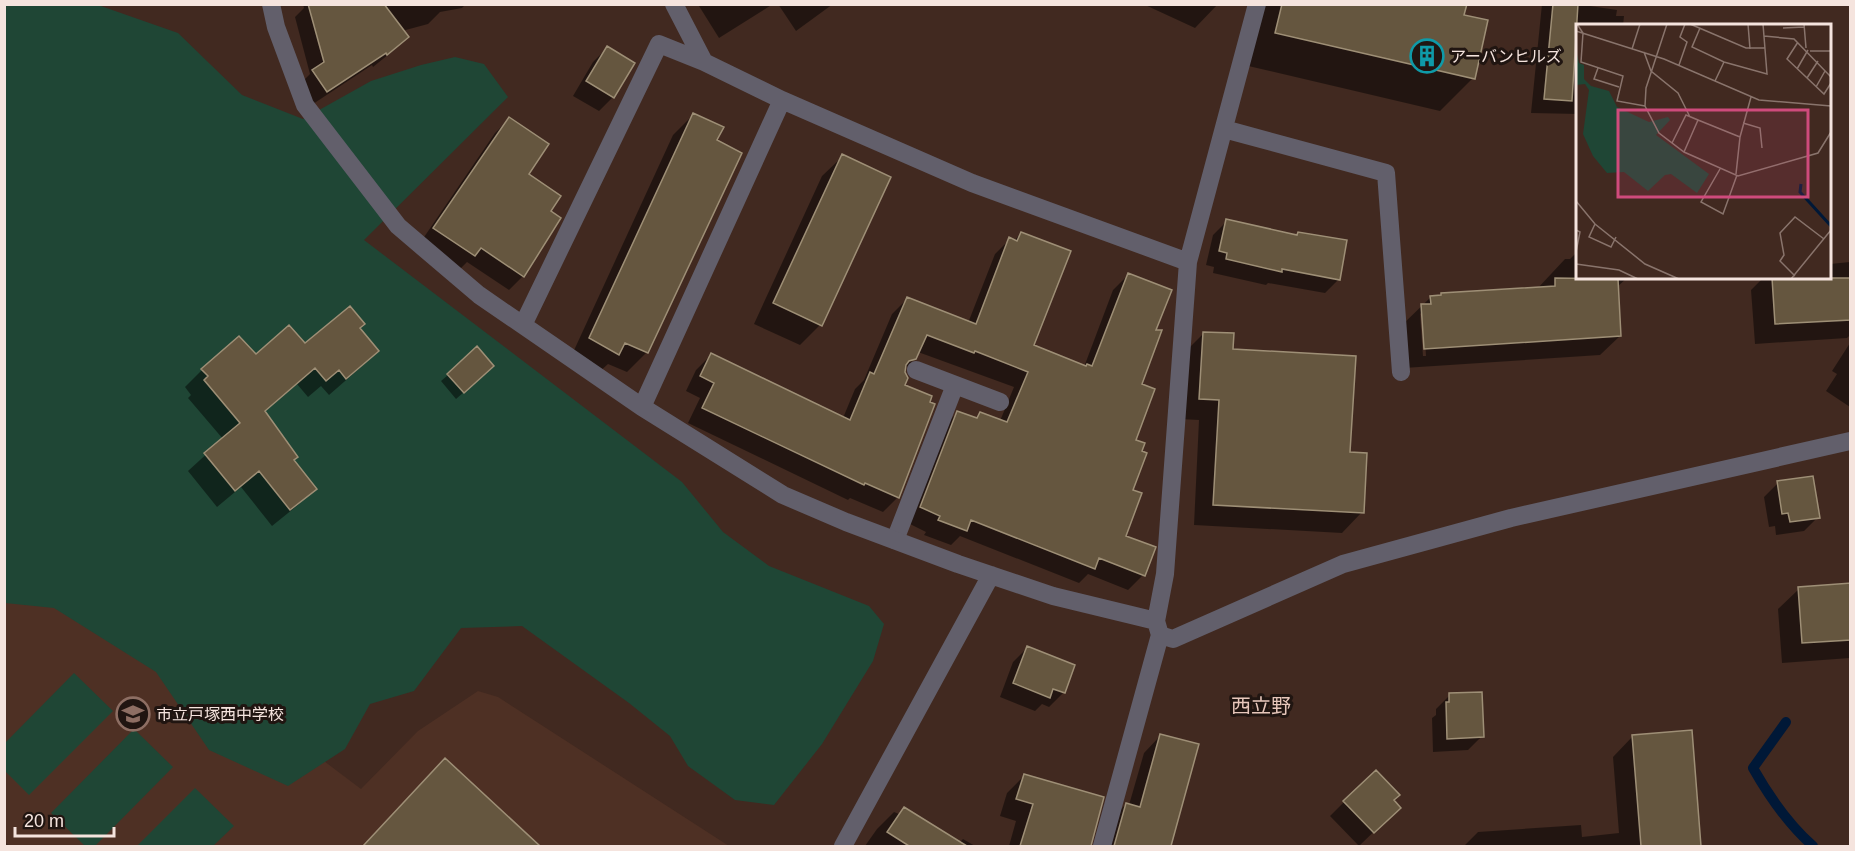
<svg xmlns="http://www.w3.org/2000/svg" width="1855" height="851" font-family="Arial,'Noto Sans JP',sans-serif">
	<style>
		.built { fill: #4e3024 }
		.green { fill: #1f4635 }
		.shadow { fill: #0007; fill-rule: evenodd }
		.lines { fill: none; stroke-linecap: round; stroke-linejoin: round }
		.stream { stroke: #001837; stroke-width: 10 }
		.building { fill: #65563f; stroke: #9e8f76; stroke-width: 1.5 }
		.lane { stroke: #625f6b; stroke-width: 18 }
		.street { stroke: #625f6b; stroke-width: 18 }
		.labels { text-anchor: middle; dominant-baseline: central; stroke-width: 6; stroke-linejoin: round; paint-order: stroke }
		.poi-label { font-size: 16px; fill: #f5e4de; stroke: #201511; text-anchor: start }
		.quarter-label { font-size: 20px; fill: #e7c7bb; stroke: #201511 }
		.inset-river { fill: none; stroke: #001837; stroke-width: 3 }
		.inset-road { fill: none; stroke: #89746c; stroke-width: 1.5 }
		.view { fill: #cf4b7c; fill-opacity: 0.15; stroke: #cf4b7c; stroke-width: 3 }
		.inset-edge { fill: none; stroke: #f5e4de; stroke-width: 3 }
	</style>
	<rect width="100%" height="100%" fill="#412920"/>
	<!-- built -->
	<path class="built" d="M48 553 361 789 418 731 478 691 498 697 729 846H10L5 842V601Z"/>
	<!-- green -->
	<path class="green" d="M4 5H98L178 33 242 95 303 119 371 81 421 65 455 57 484 64 508 97 364 240 682 482 723 532 769 566 869 606 884 624 873 661 822 744 774 805 735 800 688 766 670 736 629 703 522 626 461 628 414 691 370 704 345 749 288 786 209 750 156 672 54 608 5 603Z
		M74 673 113 711 29 795 5 771V743Z
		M134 729 173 767 95 846H85L51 813Z
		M195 788 234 826 213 846H137Z"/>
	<!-- shadow -->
	<path class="shadow" d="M303 4H466L462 8 440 12 428 24 402 31 407 37 394 50 373 67 372 65 313 104 300 84 310 74 295 17 304 8Z
		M701 4H773L719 38 699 6Z
		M778 4H833L796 31Z
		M1143 4H1218L1195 28Z
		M1263 4H1403L1462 16 1473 78 1440 111 1244 65Z
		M1542 4H1577L1617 10 1616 16H1624L1623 26H1578V114L1531 113Z
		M607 48 613 97 599 111 573 96 593 62Z
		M693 115 715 141 647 352 627 372 608 364 597 374 570 359 673 135Z
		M509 119 527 174 549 212 523 276 509 290 467 262 460 269 420 243 495 133Z
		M843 156 820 325 800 345 754 324 822 176Z
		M1227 221 1296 236 1298 233 1339 279 1325 293 1268 283 1266 285 1213 273 1214 267 1206 265 1213 235Z
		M1021 233 1033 346 1084 367 1113 290 1128 275 1154 332 1140 385 1131 490 1124 537 1154 548 1143 575 1128 590 1088 574 1079 583 960 536 951 545 924 535 926 532 906 522 942 428 957 413 975 419 980 414 1000 421 1014 387 918 352 915 358 904 370 903 386 928 403 898 497 883 512 850 498 848 500 688 423 700 398 686 391 696 370 711 355 843 418 855 389 864 380 892 314 907 299 968 323 995 254 1010 239 1014 241Z
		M1578 251V278H1627L1617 287 1620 336 1600 355 1404 368 1402 325 1431 297 1537 289 1565 259H1570ZM1423 311 1426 356H1423L1420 314Z
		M1850 262V335L1847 338 1755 344 1751 290 1763 278H1830V264Z
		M358 328 377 350 360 368 329 395 321 386 308 397 297 384 264 412 293 460 315 488 298 505 272 526 241 487 217 507 188 471 223 439 188 398 191 395 185 387 202 370 304 345Z
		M1203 334 1232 351 1348 454 1362 512 1342 533 1194 525 1199 420 1179 419 1183 354Z
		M1850 343V407L1826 391 1837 374 1832 371Z
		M486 373 456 399 441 381 448 375Z
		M1778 483 1818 517 1804 531 1776 535 1775 526 1769 527 1764 497Z
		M1850 585V658L1782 663 1778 609 1799 589Z
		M1027 648 1074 666 1063 693 1049 707 1042 704 1035 711 1000 697 1013 662Z
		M1450 695 1482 736 1468 750 1433 752 1432 718 1436 715V709Z
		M1691 732 1700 846H1464L1478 832 1581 825 1582 837 1619 833 1613 757 1633 736Z
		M1161 735 1170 845 1177 846H1102L1109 822 1126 804 1129 805 1144 753Z
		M445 761 538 846H363Z
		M1024 776 1102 798 1090 846H1009L1016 821 1000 816 1007 793Z
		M1392 801 1385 821 1359 846 1330 816 1344 802Z
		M904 808 959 843 963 839 975 846H865L877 829 894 812 899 814Z"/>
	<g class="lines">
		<!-- stream -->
		<path class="stream" d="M1786 722 1753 768C1770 798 1788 824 1813 846"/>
	</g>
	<!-- building -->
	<path class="building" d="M308 4H384L409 37 387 55 386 53 327 92 312 70 324 62Z
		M1282 4H1467L1464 15 1488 20 1475 79 1275 33Z
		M1553 4H1578L1572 101 1544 99Z
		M607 46 635 63 614 98 586 81Z
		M693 113 724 127 717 140 742 153 648 353 625 343 619 355 589 338Z
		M509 117 549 144 529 174 561 196 551 211 561 218 524 277 481 248 475 256 433 228Z
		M842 154 891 177 822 326 773 303Z
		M1226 219 1297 235 1298 232 1347 240 1340 280 1282 269V272L1226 259 1227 253 1219 251Z
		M1021 232 1071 251 1034 345 1086 366 1087 364 1092 366 1128 273 1172 290 1156 330H1162L1142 384 1155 389 1136 440 1145 443 1142 451 1147 453 1133 490 1142 493 1126 536 1156 547 1145 576 1099 558 1095 569 971 520 967 531 938 520 940 516 920 507 957 411 977 418 980 412 1007 422 1028 372 975 351 974 353 927 335 916 359 909 361 906 365 905 372 908 378 905 385 932 396 930 402 935 404 899 498 865 483 864 485 702 408 714 383 700 376 711 353 850 420 870 372 874 374 907 297 976 324 1009 237 1017 241Z
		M1555 278 1618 279 1621 336 1424 349 1421 304H1431L1430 296 1441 295V293L1555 286Z
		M1772 278H1851V320L1775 324Z
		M350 306 365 324 360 328 379 351 346 379 339 370 326 381 315 368 265 411 298 457 294 460 317 489 290 510 259 471 235 491 204 453 240 423 204 380 208 376 201 369 239 336 256 354 289 325 305 343Z
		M1203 332 1234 333 1233 349 1356 356 1350 452 1367 453 1364 513 1213 505 1219 400 1199 399Z
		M477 346 494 366 464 393 447 374Z
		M1813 476 1820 518 1790 522 1788 513 1782 514 1777 481Z
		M1851 583V640L1802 643 1798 587Z
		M1027 646 1075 665 1065 693 1053 689 1050 698 1013 683Z
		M1482 692 1484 737 1447 739 1446 702H1449V693Z
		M1692 730 1701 846H1641L1632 735Z
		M1160 734 1199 744 1171 846H1114L1126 803 1140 807Z
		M445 758 540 846H363Z
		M1376 770 1400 795 1394 800 1401 808 1374 833 1343 801Z
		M1024 774 1104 797 1091 846H1020L1033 804 1016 799Z
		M904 807 967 846H909L887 832Z"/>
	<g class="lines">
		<!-- lane -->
		<path class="lane" d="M916 370 1000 402
			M895 540 955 385"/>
		<!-- street -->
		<path class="street" d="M271 4 276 27 305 105 398 226 479 295 642 407 783 495 846 522 958 564 1053 596 1156 621 1160 635 1173 639 1343 564 1511 518 1850 441
			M674 4 704 62
			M782 100 972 183 1188 262
			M1224 129 1386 173 1401 372
			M523 325 659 44 704 62 782 100 642 407
			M1156 621 1165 574 1188 262 1257 4
			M843 846 991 575
			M1102 846 1160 635"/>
	</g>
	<!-- icons -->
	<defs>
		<symbol id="building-ring" viewBox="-11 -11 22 22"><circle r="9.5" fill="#201511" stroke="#0f9aa8" stroke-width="1.5"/><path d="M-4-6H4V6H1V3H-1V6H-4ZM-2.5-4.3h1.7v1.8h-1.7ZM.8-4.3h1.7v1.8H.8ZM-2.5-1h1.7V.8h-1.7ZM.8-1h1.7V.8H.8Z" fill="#0f9aa8"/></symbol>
		<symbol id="school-ring" viewBox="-11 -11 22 22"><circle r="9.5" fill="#201511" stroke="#8d6e63" stroke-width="1.5"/><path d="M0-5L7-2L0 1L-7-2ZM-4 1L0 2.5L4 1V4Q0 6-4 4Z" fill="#8d6e63"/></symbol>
	</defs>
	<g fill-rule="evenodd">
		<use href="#building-ring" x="1408" y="37" width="38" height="38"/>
		<use href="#school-ring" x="114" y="695" width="38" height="38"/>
	</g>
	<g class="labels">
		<!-- poi labels -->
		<g class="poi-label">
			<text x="1450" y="56">アーバンヒルズ</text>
			<text x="156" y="714">市立戸塚西中学校</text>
		</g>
		<!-- quarter labels -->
		<g class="quarter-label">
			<text x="1261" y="706">西立野</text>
		</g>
	</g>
	<!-- overview -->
	<g transform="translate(1576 24)">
		<rect width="255" height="255" fill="#412920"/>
		<path d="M0 26 3 39 8 41V55L15 62 33 67 41 83 73 98 92 93 94 96 80 111 133 150 121 169 95 150 89 151 72 167 48 148 31 149 17 132 7 110 13 66 9 60 0 61Z" fill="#1f4635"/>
		<path class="inset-river" d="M225 160 224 168 255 202"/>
		<path class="inset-road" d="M1 0 7 9 5 38 47 52 41 77 69 82M91 0 70 64 69 82 83 109 108 128 162 152 242 129 255 108M114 0 170 24H189M172 0 174 25M228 0 230 24M124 4 116 23 148 38 191 50 187 0M207 4 228 3M0 7 88 35 183 76 255 82M188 12 218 15 255 53M222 18 211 35 248 70 255 59M56 25 64 0M234 27H255M68 28 75 47 102 69 114 93M103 41 111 18 104 13 109 0M22 44 18 55 43 63M221 45 232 26M231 54 242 37M139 57 148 38M240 63 249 47M122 96 164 113M167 99 184 104 186 124M96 119 110 91 122 96 108 128M144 145 125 178 147 190 161 151M160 150 164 113 175 73M0 177 19 200 69 240 103 255M19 200 13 213 35 223 40 213M0 206 4 208 0 228M0 240 43 246 62 255M219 252 204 237 208 231 204 209 219 193 248 215M215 255 255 206"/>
		<path class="view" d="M42 86H232V173H42Z"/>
		<rect width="255" height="255" class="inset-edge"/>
	</g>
	<!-- border -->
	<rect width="1855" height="851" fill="none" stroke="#f5e4de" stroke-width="12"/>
	<!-- scale -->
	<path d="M15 827v9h99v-9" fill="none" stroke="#f5e4de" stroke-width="3"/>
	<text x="24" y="827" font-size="18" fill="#f5e4de" stroke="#201511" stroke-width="4.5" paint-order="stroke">20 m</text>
</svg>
